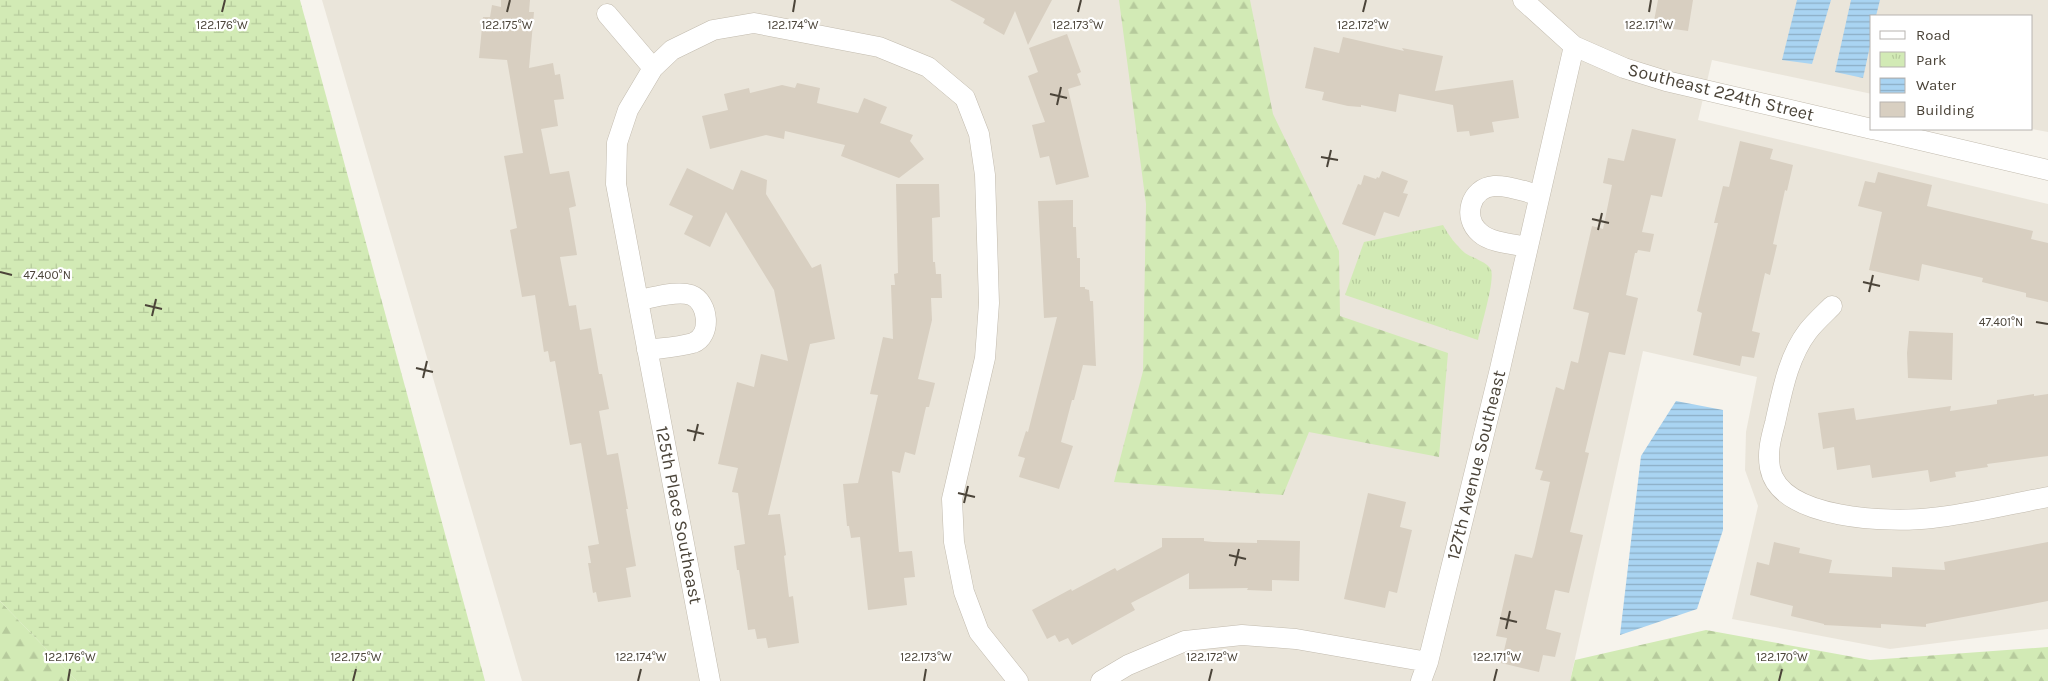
<svg xmlns="http://www.w3.org/2000/svg" width="2048" height="681" font-family="Karla,sans-serif">
	<style>
		.residential { fill: #eae5da }
		.forest { fill: url(#forest-firs) }
		.wetland { fill: url(#wetland-marsh) }
		.park { fill: url(#park-tufts) }
		.water { fill: url(#water-rules) }
		.building { fill: #d8cfc1 }
		.lines { fill: none; stroke-linecap: round; stroke-linejoin: round }
		.street-casing { stroke: #c2bbae; stroke-width: 21 }
		.street { stroke: #fff; stroke-width: 20 }
		.ticks { fill: none; stroke: #4b4439; stroke-width: 2 }
		.labels { text-anchor: middle; dominant-baseline: central; stroke-width: 4.5; stroke-linejoin: round; paint-order: stroke }
		.street-label { font-size: 18px; fill: #4b4439; stroke: #fff }
		.ticks-label { font-size: 12px; text-anchor: middle; fill: #4b4439; stroke: #fff; stroke-width: 4.5; stroke-linejoin: round; paint-order: stroke }
	</style>
	<defs>
		<pattern id="forest-firs" width="22" height="20" patternUnits="userSpaceOnUse" patternTransform="scale(1.25)"><rect width="22" height="20" fill="#d2eab5"/><path d="M5 1l3.5 6h-7zM16 11l3.5 6h-7z" fill="#b6ca9c"/></pattern>
		<pattern id="wetland-marsh" width="20" height="14" patternUnits="userSpaceOnUse" patternTransform="scale(1.25)"><rect width="20" height="14" fill="#d2eab5"/><path d="M1 5h8M5 5V1M11 12h8M15 12V8" fill="none" stroke="#b6ca9c"/></pattern>
		<pattern id="park-tufts" width="24" height="20" patternUnits="userSpaceOnUse" patternTransform="scale(1.25)"><rect width="24" height="20" fill="#d2eab5"/><path d="M3 7l-1-3M5 7V3M7 7l1-3M15 17l-1-3M17 17v-4M19 17l1-3" fill="none" stroke="#b6ca9c"/></pattern>
		<pattern id="water-rules" width="6" height="5" patternUnits="userSpaceOnUse" patternTransform="scale(1.25)"><rect width="6" height="5" fill="#a9d4f2"/><path d="M0 2.5h6" fill="none" stroke="#8caec5"/></pattern>
	</defs>
	<rect width="100%" height="100%" fill="#f6f3ec"/>
	<!-- residential -->
	<path class="residential" d="M322 0H2048V132L2032 129V16H1872V94L1712 60 1698 120 2048 204V629L1890 649 1732 619 1758 506 1745 470 1746 432 1757 377 1643 351 1570 681H522Z"/>
	<!-- forest -->
	<path class="forest" d="M1119 0H1250L1273 114 1339 251 1340 316 1448 353 1439 457 1309 432 1283 495 1114 482 1143 371 1146 204Z
		M0 601 77 681H0Z
		M1706 630 1870 660 2048 647V681H1570L1575 660Z"/>
	<!-- wetland -->
	<path class="wetland" d="M0 0H300L485 681H77L0 601Z"/>
	<!-- park -->
	<path class="park" d="M1443 225C1449 236 1456 245 1465 253 1472 258 1488 262 1491 270 1495 281 1481 326 1478 340L1345 295 1364 242Z"/>
	<!-- water -->
	<path class="water" d="M1797 0H1831L1812 64 1782 60Z
		M1851 0H1880L1876 16H1872V37L1863 78 1835 72Z
		M1676 401 1723 410V530L1697 609 1620 635 1641 456Z"/>
	<!-- building -->
	<path class="building" d="M501 0H530L529 12H534L529 68 553 63 555 75 560 74 564 99 554 100 558 126 541 129 550 174 569 171 576 206 569 208 577 255 560 257 569 306 576 305 580 330 591 328 599 374H602L609 409 599 411 607 455 618 453 628 509H626L636 566 626 568 631 597 598 602 596 592 593 593 588 563H591L588 546 599 544 581 443 570 445 555 361 550 362 548 351 544 352 535 295 522 297 510 230 517 228 504 156 523 153 507 60 479 58 483 17H490L492 5 501 7Z
		M950 0H1052L1028 45 1015 11 1004 35 983 23 985 19Z
		M1658 0H1693L1688 31 1653 26Z
		M1067 34 1081 72 1077 74 1081 85 1068 89 1089 177 1056 185 1049 156 1040 158 1032 125 1045 122 1028 76 1038 72 1029 48Z
		M1343 37 1404 51 1402 48 1443 56 1435 91 1513 80 1519 118 1492 122 1494 132 1470 136 1469 131 1457 132 1453 105 1399 94 1396 112 1361 105V107L1348 106 1322 100 1324 92 1305 88 1314 47 1339 53Z
		M797 83 820 88 817 103 858 113 864 98 887 107 880 123 913 135 910 141 924 159 899 178 841 156 845 145 785 131 784 139 766 135 710 149 702 116 728 110 724 94 749 88 750 93 782 85 795 88Z
		M1632 129 1676 139 1662 197 1651 195 1642 232 1654 234 1650 252 1638 250 1637 253H1635L1626 295 1638 298 1625 355 1609 352 1585 452 1589 453 1570 532 1583 535 1569 593 1555 590 1546 629 1561 633 1555 657 1543 655 1539 672 1501 663 1507 638 1496 636 1515 554 1532 558 1534 552 1550 482 1540 480 1543 471 1535 469 1556 387 1564 390 1571 361 1578 363 1589 313 1573 309 1592 226 1603 229 1612 185 1603 183 1608 158 1624 161Z
		M1740 141 1773 149 1770 159 1793 165 1787 191 1785 190 1773 244 1777 245 1770 275 1765 273 1752 331 1760 333 1754 358 1742 356 1740 366 1693 355 1702 313 1697 311 1718 223H1714L1723 186 1729 187Z
		M687 168 733 190 741 170 767 180 766 194 812 268 821 264 835 339 810 344 768 515 780 514 786 555 784 556 789 597 793 596 799 643 768 648 766 638 757 639 755 629 748 630 739 570H737L734 546 745 544 738 493 732 492 738 468 718 464 737 382 754 387 761 354 788 361 774 290 726 212 710 247 684 234 693 216 669 205Z
		M1382 171 1408 181 1403 193 1408 194 1399 217 1384 212 1375 236 1342 224 1358 184 1361 185 1364 175 1376 179 1377 177 1379 178Z
		M1878 172 1932 185 1927 206 2033 231 2031 239 2048 243V302L2026 297V293L1982 282 1983 278 1922 264 1919 281 1869 270 1882 212 1858 206 1865 181 1875 183Z
		M896 184H939L940 217 932 218 933 262H935L936 274H941L942 298H931L932 320 918 379 935 383 929 407H926L915 455 905 452 900 473 892 471 899 552 912 551 915 577 904 578 907 605 868 610 860 537 851 538 849 526H847L843 484 858 483 878 395 870 394 883 337 893 339 891 285H895L894 274 898 273Z
		M1073 200V227H1076L1077 258H1080V287H1085V289L1089 290 1090 301H1093L1096 366 1083 365 1074 400H1072L1061 442 1073 446 1059 489 1019 477 1025 458 1018 456 1026 431 1028 432 1057 317 1044 318 1038 201Z
		M1909 331 1953 333 1952 380 1908 378 1907 353Z
		M2034 394V396L2048 394V456L1987 464 1988 467 1955 472 1956 477 1930 482 1928 470 1872 478 1870 465 1837 470 1834 447 1823 449 1818 413 1854 408 1856 420 1951 406 1950 411 1997 404V400Z
		M1368 493 1406 502 1400 527 1412 530 1397 593 1389 591 1385 608 1344 599Z
		M1162 538H1204V541L1213 542 1257 543V540L1300 541 1299 581 1272 580V591L1247 590 1248 588 1189 589V573L1131 603 1135 610 1072 645 1068 638 1059 642 1055 635 1047 639 1032 610 1071 589 1072 591 1115 568 1117 571 1162 547Z
		M1774 542 1800 548 1799 553 1832 560 1829 573 1892 577V567L1945 570 1944 562 2048 542V601L1926 624V627L1881 624V628L1824 625V624L1791 616 1793 606 1750 595 1757 562 1769 565Z"/>
	<g class="lines">
		<defs>
			<path id="street" d="M1523 0 1574 46 1624 68 1666 81 1872 129
				M607 14 653 68
				M1873 129 2048 170
				M1528 247C1513 244 1491 243 1480 233 1462 218 1470 188 1494 186 1509 185 1525 192 1539 195
				M638 300C653 298 676 290 691 295 709 302 712 336 693 343 679 347 662 348 647 350
				M1832 306C1824 314 1815 322 1808 331 1788 357 1782 392 1775 423 1771 438 1767 452 1770 468 1780 520 1891 523 1932 518 1971 514 2010 504 2048 497
				M710 681 616 184 617 143 628 110 653 68 672 50 713 30 754 23 879 47 928 67 965 98 979 134 985 175 989 303 985 358 952 499 954 542 964 592 979 632 1018 681
				M1101 681 1128 665 1185 641 1242 635 1296 639 1428 662
				M1421 681 1428 662 1500 369 1574 46"/>
		</defs>
		<!-- street casing -->
		<use href="#street" class="street-casing"/>
		<!-- street -->
		<use href="#street" class="street"/>
	</g>
	<!-- ticks -->
	<path class="ticks" d="M222 12 225 0M507 12 510 0M793 12 795 0M1078 12 1081 0M1363 12 1366 0M1649 12 1651 0M1050 94 1067 98M1057 105 1061 87M1321 157 1338 160M1327 167 1331 150M1592 219 1609 223M1598 230 1602 213M0 272 12 275M1863 282 1880 286M1869 292 1873 275M145 305 162 309M152 316 156 299M2036 322 2048 324M416 368 433 372M423 378 427 361M687 430 704 434M694 441 698 424M958 493 975 497M964 503 968 486M1229 555 1246 559M1235 566 1239 549M1500 618 1517 622M1506 629 1510 611M68 681 70 669M353 681 356 669M638 681 641 669M924 681 926 669M1209 681 1212 669M1494 681 1497 669M1779 681 1782 669"/>
	<g class="labels">
		<!-- street labels -->
		<g class="street-label">
			<text transform="translate(1721 92) rotate(14)">Southeast 224th Street</text>
			<text transform="translate(1476 465) rotate(-76)">127th Avenue Southeast</text>
			<text transform="translate(679 515) rotate(79)">125th Place Southeast</text>
		</g>
	</g>
	<g class="ticks-label">
		<text x="222" y="29">122.176°W</text>
		<text x="507" y="29">122.175°W</text>
		<text x="793" y="29">122.174°W</text>
		<text x="1078" y="29">122.173°W</text>
		<text x="1363" y="29">122.172°W</text>
		<text x="1649" y="29">122.171°W</text>
		<text x="47" y="279">47.400°N</text>
		<text x="2001" y="326">47.401°N</text>
		<text x="70" y="661">122.176°W</text>
		<text x="356" y="661">122.175°W</text>
		<text x="641" y="661">122.174°W</text>
		<text x="926" y="661">122.173°W</text>
		<text x="1212" y="661">122.172°W</text>
		<text x="1497" y="661">122.171°W</text>
		<text x="1782" y="661">122.170°W</text>
	</g>
	<!-- legend -->
	<rect x="1870" y="15" width="162" height="115" fill="#ffffff" stroke="#b7b4b0"/>
	<rect x="1880" y="31" width="25" height="8" fill="#ffffff" stroke="#b7b4b0"/>
	<text x="1916" y="40" font-size="15" fill="#4b4439">Road</text>
	<rect x="1880" y="52" width="25" height="15" fill="url(#park-tufts)" stroke="#b7b4b0"/>
	<text x="1916" y="65" font-size="15" fill="#4b4439">Park</text>
	<rect x="1880" y="78" width="25" height="15" fill="url(#water-rules)" stroke="#b7b4b0"/>
	<text x="1916" y="90" font-size="15" fill="#4b4439">Water</text>
	<rect x="1880" y="102" width="25" height="15" fill="#d8cfc1" stroke="#b7b4b0"/>
	<text x="1916" y="115" font-size="15" fill="#4b4439">Building</text>
</svg>
